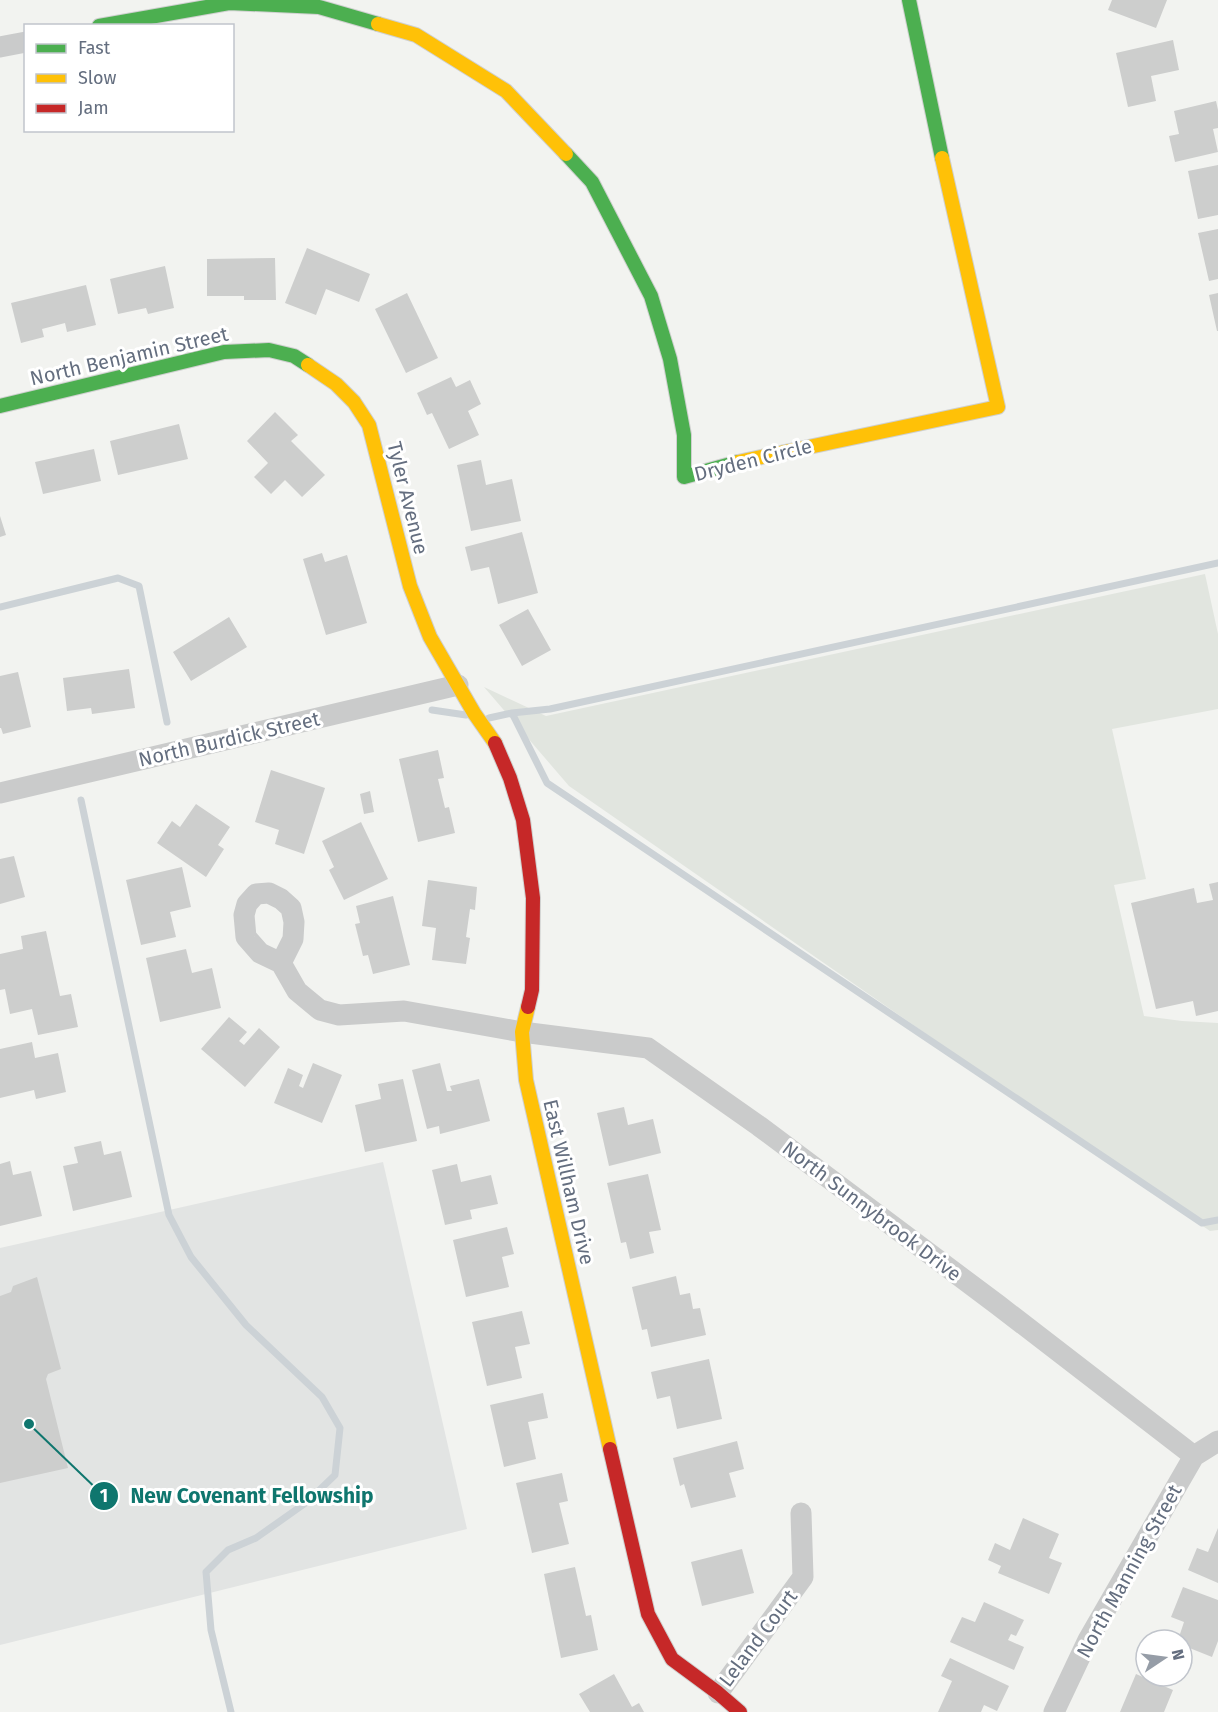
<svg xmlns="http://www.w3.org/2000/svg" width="1218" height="1712" font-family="'Fira Sans',sans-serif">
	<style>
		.built { fill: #e2e4e3 }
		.green { fill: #e1e5df }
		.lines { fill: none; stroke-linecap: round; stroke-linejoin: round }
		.stream { stroke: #ccd2d6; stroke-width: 7 }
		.building { fill: #cdcecd }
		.fast-casing { stroke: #cfd0cf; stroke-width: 16 }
		.slow-casing { stroke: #cfd0cf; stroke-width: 16 }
		.jam-casing { stroke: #cfd0cf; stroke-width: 16 }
		.street { stroke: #cacbcb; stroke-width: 21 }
		.fast { stroke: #4caf50; stroke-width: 14 }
		.slow { stroke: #ffc107; stroke-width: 14 }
		.jam { stroke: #c62828; stroke-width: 14 }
		.labels { text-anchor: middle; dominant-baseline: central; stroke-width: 6; stroke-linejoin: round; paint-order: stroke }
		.street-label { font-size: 20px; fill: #646e7f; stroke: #fff }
		.leader { fill: none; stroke: #0f766e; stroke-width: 2 }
		.callout-dot { fill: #0f766e; stroke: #fff; stroke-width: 2 }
		.mark-label { font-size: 18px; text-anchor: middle; font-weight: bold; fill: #fff }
		.callout-label { font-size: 21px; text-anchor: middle; font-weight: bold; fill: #0f766e; stroke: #fff; stroke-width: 6; stroke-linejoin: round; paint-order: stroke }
	</style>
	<rect width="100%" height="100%" fill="#f2f3f0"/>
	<!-- built -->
	<path class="built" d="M383 1162 467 1529 0 1645V1248Z"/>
	<!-- green -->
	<path class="green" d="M1205 574 1218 634V709L1112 729 1146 879 1114 885 1144 1016 1182 1021 1218 1023V1230L1210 1231 569 786 484 687 546 716Z"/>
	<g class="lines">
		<!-- stream -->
		<path class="stream" d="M0 607 118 578 139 586 167 722
			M432 710 466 715
			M512 713 550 709 1218 563
			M489 718 512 713 547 783 1202 1223 1218 1220
			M81 800 169 1215 191 1257 246 1325 322 1397 340 1428 335 1475 307 1502 256 1538 228 1550 206 1572 211 1630 231 1712"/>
	</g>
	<!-- building -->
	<path class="building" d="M1112 0H1167L1156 28 1108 10Z
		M1173 40 1179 70 1151 76 1156 101 1128 107 1116 53Z
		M1216 101 1218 110V128L1213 129 1218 152 1175 162 1169 136 1179 134 1174 111Z
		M1218 165V215L1198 219 1188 171Z
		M1218 229V279L1209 281 1198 233Z
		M307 248 370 274 359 302 326 289 316 315 285 303Z
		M275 258 276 300H244V296H207V259Z
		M165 266 174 308 148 314 146 308 118 314 110 279Z
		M86 285 96 325 67 332 65 323 42 329 44 337 21 343 11 303Z
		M407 293 438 358 406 373 375 309Z
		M1218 293V331H1217L1209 295Z
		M451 377 456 387 470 380 481 404 468 411 479 435 449 449 432 413 427 415 417 393Z
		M275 412 298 435 291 441 325 475 302 497 285 480 271 494 254 477 268 463 247 441Z
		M179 424 188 459 118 475 110 441Z
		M94 449 101 481 43 494 35 462Z
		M481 460 486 485 512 479 521 521 471 531 457 465Z
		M0 516 6 535 0 537Z
		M522 532 538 593 498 604 489 567 471 571 465 547Z
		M322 553 325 562 347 555 367 623 326 635 303 559Z
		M528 609 551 650 522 666 499 625Z
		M229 617 247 647 191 681 173 652Z
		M129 669 135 708 92 714 91 708 67 711 63 678Z
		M18 672 31 727 3 734 1 728H0V676Z
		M438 750 444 778 438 779 445 808 449 807 455 833 418 842 399 759Z
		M271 770 325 788 304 854 275 844 279 830 255 822Z
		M370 791 374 812 364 814 360 794Z
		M196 804 230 827 218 845 224 849 206 877 157 843 172 821 180 827Z
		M361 822 388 879 344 900 329 870 334 867 322 841Z
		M14 856 25 897 0 904V859Z
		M182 867 191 907 170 912 176 937 141 945 126 880Z
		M428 880 477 887 475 910 470 909 466 937 470 938 466 964 432 960 436 928 422 926Z
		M1218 882V1011L1196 1016 1193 1001 1156 1009 1131 903 1194 888 1197 903 1213 900 1209 884Z
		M393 896 410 965 373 974 368 955 363 956 355 924 360 923 356 906Z
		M46 931 60 996 71 994 78 1027 38 1035 32 1009 10 1014 5 989 0 990V954L23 949 21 936Z
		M186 949 192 973 212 968 221 1008 160 1022 146 958Z
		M229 1017 247 1032 239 1041 244 1045 259 1028 280 1047 245 1087 201 1049Z
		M32 1042 35 1058 58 1053 66 1092 36 1099 34 1090 0 1098V1049Z
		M313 1063 342 1075 322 1123 274 1103 288 1068 303 1075 299 1086 303 1088Z
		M440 1063 447 1091H452L450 1086 479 1079 490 1121 440 1134 439 1126 427 1129 412 1070Z
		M403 1079 417 1141 365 1152 355 1105 381 1099 378 1084Z
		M624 1107 628 1125 653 1119 661 1153 609 1166 597 1113Z
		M101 1141 104 1155 121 1151 132 1197 73 1211 63 1166 78 1163 74 1147Z
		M10 1161 13 1175 31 1171 42 1216 0 1226V1164Z
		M457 1164 461 1182 491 1175 498 1204 470 1210 472 1219 445 1225 432 1170Z
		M648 1174 661 1230 649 1232 654 1253 630 1259 626 1242 621 1243 607 1183Z
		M507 1227 514 1254 502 1257 509 1287 466 1297 453 1240Z
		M676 1276 680 1295 690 1293 693 1309 700 1308 706 1335 651 1347 647 1329 642 1330 632 1287Z
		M37 1277 61 1369 48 1374 46 1379 68 1468 0 1483V1296L11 1292 13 1286Z
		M522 1311 530 1344 515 1347 522 1378 487 1386 472 1322Z
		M709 1359 722 1419 677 1429 670 1396 657 1399 651 1372Z
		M543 1393 548 1418 528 1422 536 1459 504 1467 490 1405Z
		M737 1441 744 1469 729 1473 736 1497 691 1508 684 1484 680 1486 673 1458Z
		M562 1473 568 1501 559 1503 569 1544 532 1553 516 1483Z
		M1023 1518 1059 1534 1049 1558 1062 1563 1049 1594 998 1573 1001 1566 988 1560 995 1543 1010 1550Z
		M1218 1528V1583L1188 1570 1197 1548 1208 1552Z
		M742 1549 754 1593 702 1606 691 1562Z
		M575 1567 586 1616 591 1615 598 1650 561 1658 544 1574Z
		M1183 1587 1218 1600V1641L1212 1657 1182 1645V1640H1178L1184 1622 1171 1617Z
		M984 1602 1024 1620 1016 1636 1011 1634 1008 1640 1024 1647 1014 1670 950 1642 962 1617 975 1622Z
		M950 1658 1009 1686 997 1711 984 1705 981 1712H938L952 1681 941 1676Z
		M614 1674 632 1707 639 1703 644 1712H590L579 1694Z
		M1136 1674 1173 1690 1164 1712H1120Z"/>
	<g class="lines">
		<defs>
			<path id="fast" d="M909 0 942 158
				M99 26 229 3 319 7 378 24
				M566 154 592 182 651 296 670 359 684 435V477L738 462
				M0 406 224 352 269 350 294 356 308 365"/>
			<path id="slow" d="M378 24 416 35 506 91 566 154
				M308 365 336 384 354 402 369 425 410 586 430 637 474 713 495 743
				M738 462 998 407 942 158
				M528 1007 522 1032 526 1080 610 1449"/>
			<path id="jam" d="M495 743 510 778 523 820 533 898 532 990 528 1007
				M610 1449 648 1614 672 1659 718 1693 740 1712"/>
		</defs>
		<!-- fast casing -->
		<use href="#fast" class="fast-casing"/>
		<!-- slow casing -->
		<use href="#slow" class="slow-casing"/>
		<!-- jam casing -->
		<use href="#jam" class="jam-casing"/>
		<!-- street -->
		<path class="street" d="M0 47 26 42
			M0 793 458 685
			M269 893 281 899 291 908 294 922 293 939 281 963 260 953 246 937 244 915 247 904 256 894Z
			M281 963 297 991 320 1010 339 1015 404 1011 522 1032 648 1048 759 1126 998 1305 1194 1456
			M718 1693 803 1577 801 1513
			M1054 1712 1088 1640 1194 1456 1218 1441"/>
		<!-- fast -->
		<use href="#fast" class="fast"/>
		<!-- slow -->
		<use href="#slow" class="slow"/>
		<!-- jam -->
		<use href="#jam" class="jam"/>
	</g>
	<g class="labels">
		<!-- street labels -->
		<g class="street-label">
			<text transform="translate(129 356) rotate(-13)">North Benjamin Street</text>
			<text transform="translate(753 460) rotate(-14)">Dryden Circle</text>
			<text transform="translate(408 498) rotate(76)">Tyler Avenue</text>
			<text transform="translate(229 739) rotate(-13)">North Burdick Street</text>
			<text transform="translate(569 1182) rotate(77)">East Willham Drive</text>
			<text transform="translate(872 1211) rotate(37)">North Sunnybrook Drive</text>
			<text transform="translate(1129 1571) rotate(-61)">North Manning Street</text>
			<text transform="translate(758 1638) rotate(-53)">Leland Court</text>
		</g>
	</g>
	<!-- callouts -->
	<path class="leader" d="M29 1424L104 1496"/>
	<g class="callout-dot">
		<circle cx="29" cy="1424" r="6"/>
		<circle cx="104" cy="1496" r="15"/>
	</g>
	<g class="mark-label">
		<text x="104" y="1502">1</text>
	</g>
	<g class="callout-label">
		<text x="252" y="1503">New Covenant Fellowship</text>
	</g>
	<!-- legend -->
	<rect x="24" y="24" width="210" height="108" fill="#ffffff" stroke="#c1c5cc" stroke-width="1.5"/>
	<rect x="36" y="44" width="30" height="9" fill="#4caf50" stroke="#c1c5cc" stroke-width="1.5"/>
	<text x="78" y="54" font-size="18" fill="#646e7f">Fast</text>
	<rect x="36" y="74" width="30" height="9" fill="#ffc107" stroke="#c1c5cc" stroke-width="1.5"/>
	<text x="78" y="84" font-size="18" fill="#646e7f">Slow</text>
	<rect x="36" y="104" width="30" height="9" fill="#c62828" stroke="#c1c5cc" stroke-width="1.5"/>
	<text x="78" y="114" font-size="18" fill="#646e7f">Jam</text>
	<!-- north arrow -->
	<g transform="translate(1164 1658) rotate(77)"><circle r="28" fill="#ffffff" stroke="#c1c5cc" stroke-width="1.5"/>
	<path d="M0-4.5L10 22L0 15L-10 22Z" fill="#969da7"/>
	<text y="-9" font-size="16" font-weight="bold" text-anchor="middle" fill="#646e7f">N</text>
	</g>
</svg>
